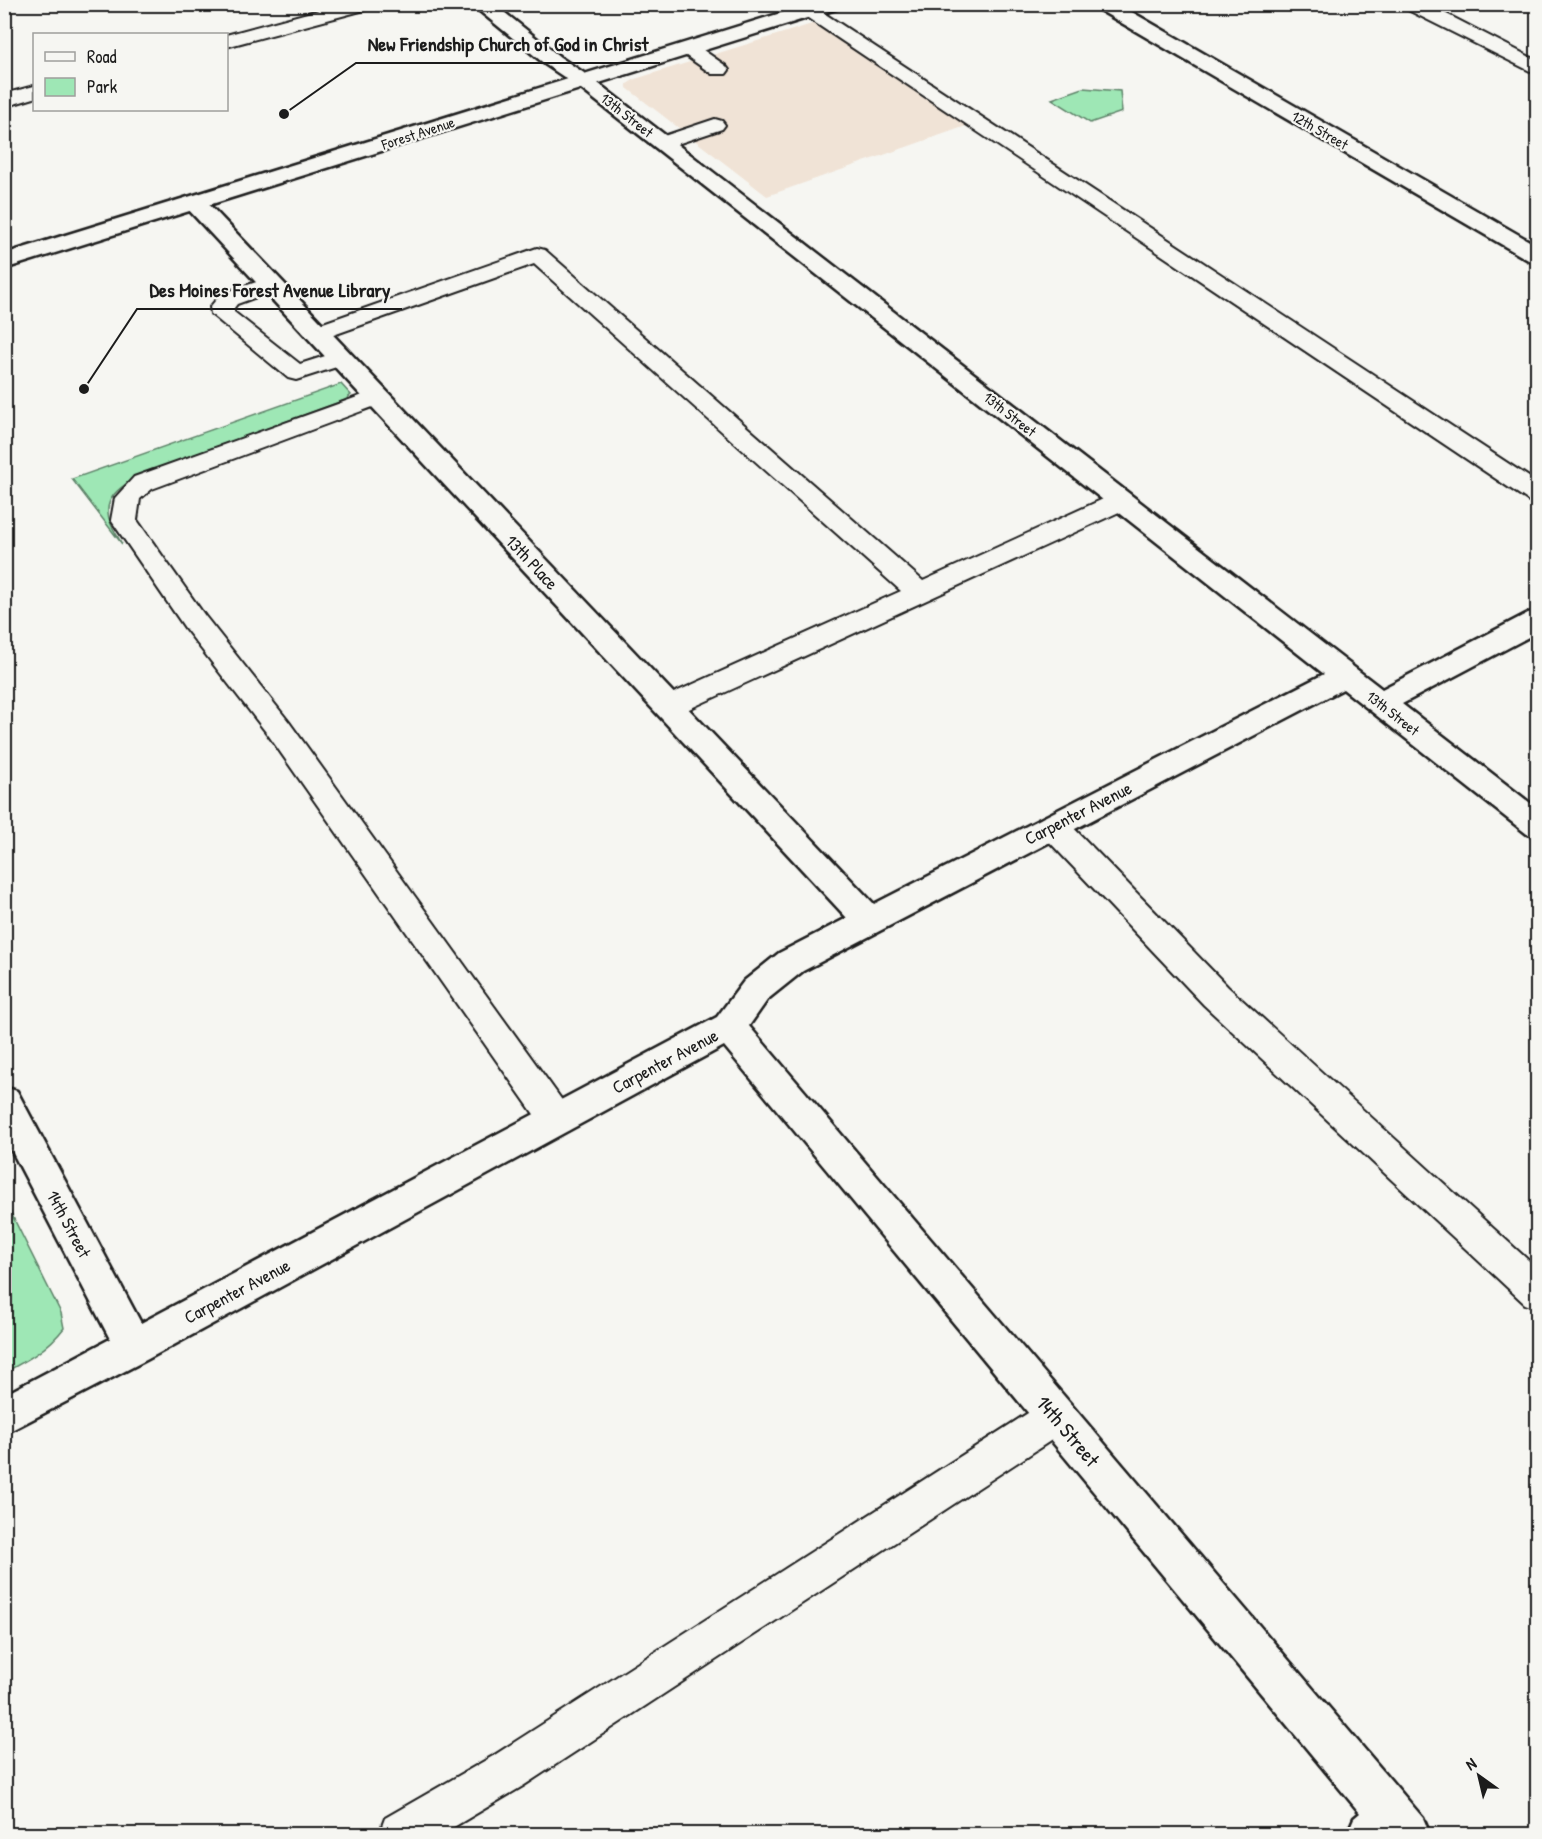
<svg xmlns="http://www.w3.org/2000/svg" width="1542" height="1839" font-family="'Patrick Hand',sans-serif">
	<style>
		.built { fill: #f0e3d6 }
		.green { fill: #9ee7b5; stroke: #5d8268; stroke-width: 1.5 }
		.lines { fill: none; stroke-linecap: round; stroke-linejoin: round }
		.lane-casing { stroke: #1c1c1c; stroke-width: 4 }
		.street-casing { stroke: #1c1c1c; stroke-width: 5 }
		.secondary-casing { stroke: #1c1c1c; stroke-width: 5 }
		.lane { fill: #f6f6f2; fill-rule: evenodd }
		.street { fill: #f6f6f2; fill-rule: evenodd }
		.secondary { fill: #f6f6f2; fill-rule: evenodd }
		.labels { text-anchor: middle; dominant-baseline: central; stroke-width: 4.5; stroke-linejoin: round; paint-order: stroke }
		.far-street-label { font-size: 15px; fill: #1c1c1c; stroke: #f6f6f2 }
		.street-label { font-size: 18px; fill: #1c1c1c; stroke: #f6f6f2 }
		.near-street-label { font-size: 21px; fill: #1c1c1c; stroke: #f6f6f2 }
		.leader { fill: none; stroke: #1c1c1c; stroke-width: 2 }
		.callout-dot { fill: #1c1c1c; stroke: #f6f6f2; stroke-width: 2 }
		.callout-label { font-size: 20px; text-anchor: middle; font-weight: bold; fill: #1c1c1c; stroke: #f6f6f2; stroke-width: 4.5; stroke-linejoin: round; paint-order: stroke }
	</style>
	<rect width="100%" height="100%" fill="#f6f6f2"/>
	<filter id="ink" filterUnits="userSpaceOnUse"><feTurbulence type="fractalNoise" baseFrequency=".0167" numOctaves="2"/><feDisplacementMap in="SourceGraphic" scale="12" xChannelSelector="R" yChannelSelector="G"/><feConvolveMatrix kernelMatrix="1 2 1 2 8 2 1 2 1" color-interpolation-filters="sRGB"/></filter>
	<g filter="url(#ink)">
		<!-- built -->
		<path class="built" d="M815 23 969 125 767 196 627 88V84L635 79Z"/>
		<!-- green -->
		<path class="green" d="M1083 88 1120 91 1122 112 1090 123 1052 99Z
			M341 384 351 395 345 400 158 468C142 475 109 488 108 509 107 522 116 533 122 544L72 479Z
			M5 1201 61 1313 64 1328C48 1349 28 1360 5 1372Z"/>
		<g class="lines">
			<defs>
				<path id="lane" d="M341 4H374L372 8 226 47V35Z
					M787 4H810L1538 483V503L1529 501Z
					M1402 4H1427L1538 61V75L1404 8Z
					M689 43 696 45 726 66 729 70 726 74H712L682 53 679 49 682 45Z
					M34 86V98L4 107V94Z
					M715 119 722 121 725 125 722 129 662 149 655 147 652 143 655 139Z
					M537 248 545 250 923 581 1112 495 1121 493 1130 495 1134 501 1130 507 678 714 668 717 658 714 654 707 658 700 901 591 534 264 325 338 317 340 309 338 305 333 309 328Z
					M271 277 279 279 282 284 279 289 237 304 234 308V312L300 364 341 351 349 353 353 358 349 363 296 380 288 378 211 314 210 307 221 294Z
					M377 390 386 392 389 397 386 402 152 489 140 499 137 520 205 616 289 722 569 1110 574 1120 569 1130 557 1134 545 1130 269 736 185 628 111 520 115 498 134 477Z
					M1053 815 1064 818 1228 987 1538 1269V1309L1525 1304 1204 1005 1042 834 1038 826 1042 818Z
					M1056 1398 1070 1404 1075 1416 1070 1428 523 1786 442 1834H379L385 1818 493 1756 1042 1404Z"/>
				<path id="street" d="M471 4H494L560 57 590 77 1382 689 1528 613 1538 611V632L1402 704 1538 809V837L1527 834 1343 689 803 971 768 999 749 1026 1423 1818 1430 1834H1347L1354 1818 1360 1813 724 1046 148 1359 4 1434V1395L110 1339 4 1136V1087L17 1091 141 1323 717 1017 744 981 779 953 847 918 187 208 184 203 187 198 195 196 203 198 874 904 1324 674 576 85 546 65Z
					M1093 4H1118L1538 246V263L1530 261 1096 8Z"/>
				<path id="secondary" d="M810 4H842L839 8 4 269V254Z"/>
			</defs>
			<!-- lane casing -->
			<use href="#lane" class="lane-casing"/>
			<!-- street casing -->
			<use href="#street" class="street-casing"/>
			<!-- secondary casing -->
			<use href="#secondary" class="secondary-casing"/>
			<!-- lane -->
			<use href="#lane" class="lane"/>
			<!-- street -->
			<use href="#street" class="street"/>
			<!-- secondary -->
			<use href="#secondary" class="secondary"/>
		</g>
	</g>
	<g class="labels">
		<!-- far-street labels -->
		<g class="far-street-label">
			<text transform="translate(627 115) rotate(38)">13th Street</text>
			<text transform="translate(1320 130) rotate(30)">12th Street</text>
			<text transform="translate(418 133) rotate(-18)">Forest Avenue</text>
			<text transform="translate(1010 414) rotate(38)">13th Street</text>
			<text transform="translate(1393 713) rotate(38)">13th Street</text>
		</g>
		<!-- street labels -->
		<g class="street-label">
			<text transform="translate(532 562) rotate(47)">13th Place</text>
			<text transform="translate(1078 813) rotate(-27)">Carpenter Avenue</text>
			<text transform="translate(665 1061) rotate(-28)">Carpenter Avenue</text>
			<text transform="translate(69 1224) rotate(62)">14th Street</text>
			<text transform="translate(237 1291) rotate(-28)">Carpenter Avenue</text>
		</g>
		<!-- near-street labels -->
		<g class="near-street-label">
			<text transform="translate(1068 1431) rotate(50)">14th Street</text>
		</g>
	</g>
	<!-- callouts -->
	<path class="leader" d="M284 114L356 63H660M84 389L137 309H402"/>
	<g class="callout-dot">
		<circle cx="284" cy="114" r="6"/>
		<circle cx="84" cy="389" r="6"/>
	</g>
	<g class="callout-label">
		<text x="508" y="51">New Friendship Church of God in Christ</text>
		<text x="270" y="297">Des Moines Forest Avenue Library</text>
	</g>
	<!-- margin -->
	<rect width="1542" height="1839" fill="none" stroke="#f6f6f2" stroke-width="24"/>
	<rect x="12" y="12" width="1518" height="1815" fill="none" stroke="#1c1c1c" stroke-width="2" filter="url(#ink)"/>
	<!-- legend -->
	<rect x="33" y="33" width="195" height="78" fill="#f6f6f2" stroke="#9f9f9c" stroke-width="1.5"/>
	<rect x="45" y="52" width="30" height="9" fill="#f6f6f2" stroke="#9f9f9c" stroke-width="1.5"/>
	<text x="87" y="63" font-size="18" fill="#1c1c1c">Road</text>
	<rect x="45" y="78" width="30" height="18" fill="#9ee7b5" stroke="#9f9f9c" stroke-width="1.5"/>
	<text x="87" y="93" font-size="18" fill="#1c1c1c">Park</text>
	<!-- north arrow -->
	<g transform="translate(1479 1776) rotate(326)" stroke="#f6f6f2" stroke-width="4.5" paint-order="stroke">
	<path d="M0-4.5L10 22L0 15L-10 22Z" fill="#1c1c1c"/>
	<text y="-9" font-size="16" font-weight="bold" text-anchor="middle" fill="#1c1c1c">N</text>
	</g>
</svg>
